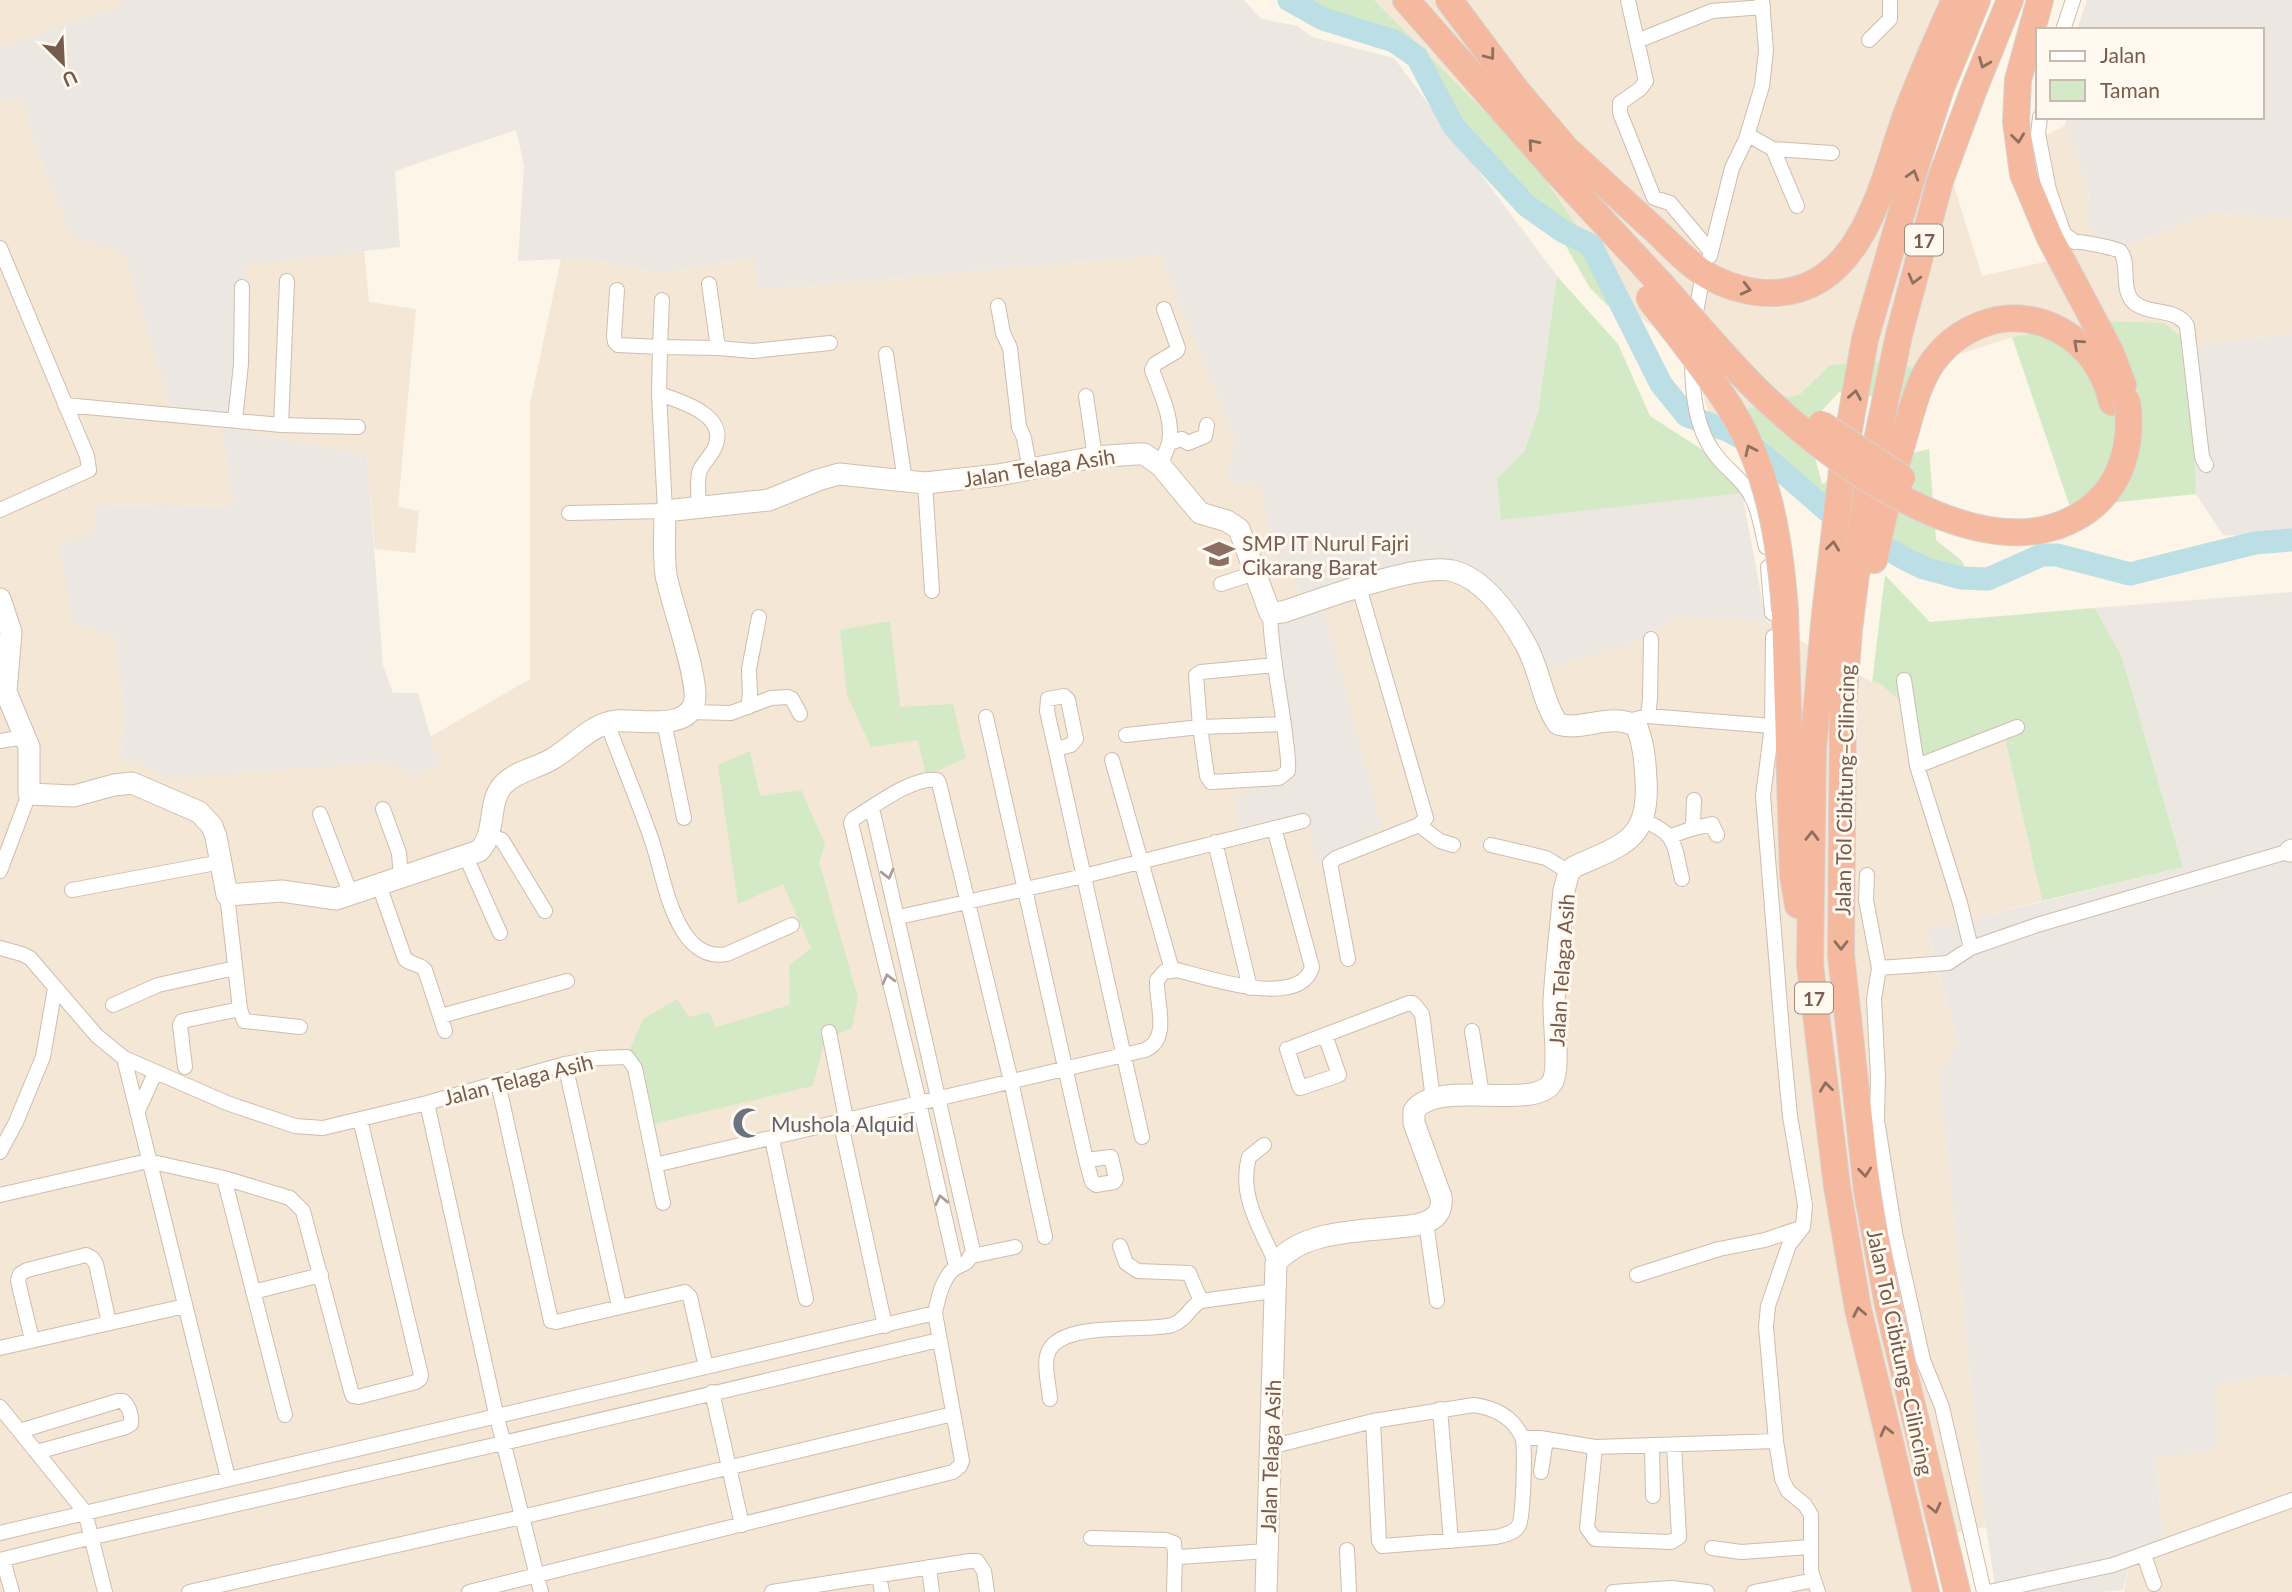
<svg xmlns="http://www.w3.org/2000/svg" width="2292" height="1592" font-family="Lato,sans-serif">
	<style>
		.residential { fill: #f4e7d6 }
		.industrial { fill: #ede7e1 }
		.green { fill: #d4eac6 }
		.lines { fill: none; stroke-linecap: round; stroke-linejoin: round }
		.river { stroke: #bcdfe6; stroke-width: 23 }
		.street-casing { stroke: #cebdae; stroke-width: 16 }
		.secondary-casing { stroke: #d1beab; stroke-width: 23 }
		.highway-casing { stroke: #d9d1cd; stroke-width: 28 }
		.street { stroke: #fff; stroke-width: 14 }
		.secondary { stroke: #fff; stroke-width: 21 }
		.highway { stroke: #f5b9a0; stroke-width: 26 }
		.highway-bridge-casing { stroke: #d9d1cd; stroke-width: 28; stroke-linecap: butt }
		.highway-bridge { stroke: #f5b9a0; stroke-width: 26 }
		.oneway { stroke: #8f6f5d }
		.oneway2 { stroke: #ad9d94 }
		.labels { text-anchor: middle; dominant-baseline: central; stroke-width: 6; stroke-linejoin: round; paint-order: stroke }
		.shield { fill: #fff9ef; stroke: #9f8b7d; stroke-width: 2 }
		.shield-label { font-size: 19px; font-weight: bold; fill: #765c4c }
		.street-label { font-size: 21px; fill: #765c4c; stroke: #fff9ef }
		.education-label { font-size: 21px; fill: #785e54; stroke: #fff9ef; text-anchor: start }
		.worship-label { font-size: 21px; fill: #5b616d; stroke: #fff9ef; text-anchor: start }
	</style>
	<rect width="100%" height="100%" fill="#fcf5e8"/>
	<!-- residential -->
	<path class="residential" d="M0 0H122L124 5 0 48Z
		M1374 0H1947L1876 169 1945 157 1982 276 2049 261 2038 139 2065 126 2089 189 2087 217 2101 255 2214 212 2292 219V334L2193 346 2106 321 2012 337 1917 368 1872 361 1830 365 1800 394 1743 410 1712 424 1691 353 1629 310 1594 251 1530 157Z
		M20 98 42 163 72 235 123 252 174 414 221 424 234 507 97 505 94 530 114 635 124 707 121 757 170 777 384 762 414 776 438 765 430 737 530 679V404L561 259 584 258 660 273 755 258 758 290 1160 255 1235 439 1228 484H1260L1279 577 1295 574 1304 617 1261 626 1285 786 1239 828 1309 811 1374 849 1365 833 1321 600 1442 570 1644 639 1674 617 1766 621 1872 682 1880 684 1904 704 2004 733 2042 901 1927 931 1958 1043 1939 1073 1986 1527 1923 1539 1931 1592H0V102Z
		M364 251 369 302 416 309 398 507 419 511 415 553 375 549 367 455 237 431 246 264Z
		M2292 1375V1592H2124L2129 1566 2164 1551 2156 1457 2216 1386 2250 1377Z"/>
	<!-- industrial -->
	<path class="industrial" d="M122 0H1244L1261 19 1298 26 1312 37 1394 58 1557 276 1538 413 1524 451 1497 479 1742 493 1766 621 1674 617 1644 639 1547 669 1470 574 1442 570 1321 600 1382 827 1366 833 1374 850 1316 865 1309 812 1238 828 1234 794 1285 786 1261 626 1304 617 1295 574 1279 577 1260 485 1227 484 1235 439 1160 255 758 290 754 258 660 273 584 258 518 261 524 165 516 130 395 171 400 247 246 265 238 431 367 455 383 665 393 693H418L439 765 414 776 384 762 170 778 121 757 124 707 114 635 73 624 59 545 94 530 97 505 234 507 221 424 174 414 123 253 72 236 42 163 20 98 0 102V48L123 5Z
		M2087 0H2292V219L2214 212 2101 255 2087 217 2089 189 2065 126 2066 117H2262V30H2077Z
		M2292 334V538L2223 535 2196 494 2193 346Z
		M2292 592V1375L2250 1377 2216 1386 2217 1450 2156 1457 2164 1552 2129 1566 2123 1590 2104 1592H1996L1986 1527 1939 1073 1958 1043 1927 930 2183 867 2122 657 2095 608Z"/>
	<!-- green -->
	<path class="green" d="M1281 0H1374L1530 157 1594 251 1629 310 1607 305 1590 288 1556 229 1473 139 1426 58 1386 35 1298 13Z
		M1557 276 1618 344 1650 416 1701 449 1742 493 1501 520 1497 479 1524 451 1538 413Z
		M2106 321 2164 323 2193 346 2196 494 2070 507 2012 337Z
		M1872 361 1917 368 1921 403 1839 392 1807 427 1822 484 1864 465 1929 449 1936 540 1962 561 1972 584 1913 567 1863 538 1761 437 1712 424 1743 410 1800 394 1830 365Z
		M1885 575 1930 622 2095 608 2122 657 2183 867 2042 901 2004 734 1915 768 1904 704 1880 684 1872 682Z
		M890 621 900 707 953 704 966 758 926 776 918 740 871 747 847 695 840 630Z
		M750 751 760 796 801 790 825 844 819 862 858 997 852 1028 825 1040 813 1086 653 1124 626 1058 643 1019 677 999 689 1017 709 1012 716 1027 790 1005 789 965 811 948 783 884 738 904 718 765Z"/>
	<g class="lines">
		<!-- river -->
		<path class="river" d="M1289 0 1323 19 1394 41 1417 57 1454 127 1527 206 1564 232 1591 245 1661 384 1687 416 1729 431 1747 441 1837 519 1905 559 1924 568 1961 578 1988 579 2042 555H2057L2130 574 2255 543 2292 540"/>
		<defs>
			<path id="street" d="M1628 0 1646 81 1640 89 1620 103V113L1654 198 1670 203 1711 252
				M2063 30 2073 0
				M1869 40 1890 19V0
				M1637 41 1712 11 1763 7
				M2040 117 2038 134 2049 190 2064 234 2075 242C2081 241 2114 248 2120 251 2131 264 2119 293 2136 304 2151 315 2177 308 2187 326L2202 457 2206 465
				M1748 135 1773 149 1797 206
				M1773 149 1832 153
				M0 248 87 456 89 470 0 510
				M1710 256 1732 168 1746 139 1762 86 1766 51 1762 0
				M709 284 718 348
				M617 290 614 336 615 342 618 345 660 347 662 300
				M998 306 1003 333 1010 348 1019 427 1024 438 1030 470
				M1694 323 1701 285
				M886 354 905 481
				M1692 357C1692 392 1695 432 1719 459 1731 473 1746 483 1753 500 1760 514 1762 532 1766 547
				M659 394C680 401 729 415 715 447 711 456 704 462 700 470 696 481 699 497 699 508
				M1086 396 1095 457
				M65 405 281 425 358 427
				M235 420 241 364 242 287
				M281 425 287 281
				M1169 443 1182 439 1188 443 1205 436 1207 425
				M1160 465C1163 458 1167 450 1169 443 1174 420 1160 392 1152 370L1155 364 1177 351 1178 348 1164 309
				M925 483 932 591
				M569 513 665 511 659 394 660 347 718 348 753 351 830 343
				M1768 567 1772 613
				M1221 584 1255 573
				M1270 613C1271 653 1280 693 1285 733 1286 745 1289 758 1288 771L1279 778 1211 782 1207 776 1200 727 1196 675 1201 672 1275 665
				M1904 680 1917 766 1960 903 1971 948
				M748 707 750 695 749 669 759 617
				M689 712 731 713 771 698 788 697 792 699 800 714
				M1648 716 1650 699 1651 639
				M986 717 1086 1160 1092 1182 1096 1185 1114 1182 1116 1179 1111 1157 1086 1160
				M1628 721 1648 716 1772 726 1763 796 1783 1043 1790 1116 1805 1205 1803 1227 1789 1245 1768 1306 1766 1327 1776 1441 1782 1479 1788 1491 1805 1505 1811 1515V1571L1818 1592
				M664 722 684 818
				M607 723C622 763 639 803 653 844 662 873 667 905 683 931 693 947 708 958 727 954L792 925
				M1772 726 1773 637
				M1126 735 1200 727 1284 724
				M0 741 25 737
				M1056 749 1071 745 1076 739 1068 700 1064 696 1048 699 1047 711 1142 1137
				M1112 760 1172 970
				M1917 766 2017 727
				M383 809 399 853 401 878
				M320 814 351 895
				M1643 821C1678 833 1674 847 1682 879
				M1419 825 1440 841 1453 845
				M1691 829 1712 824 1717 835
				M489 835 502 840 545 911
				M1671 836 1691 829 1693 823 1694 800
				M1215 842 1250 988
				M1491 845 1546 858 1569 872
				M466 857 500 933
				M0 871 29 794
				M1867 875 1866 900 1879 968 1874 999 1878 1077 1877 1120 1895 1233 1923 1360 1942 1407 1984 1592
				M379 885 405 959C411 965 419 963 425 970L445 1031
				M72 890 221 862
				M227 895 240 1009 244 1021 300 1027
				M899 917 1084 876 1303 821
				M0 948 22 954 30 958 97 1036 124 1058 227 1103 295 1126 323 1128 427 1103 565 1064 598 1058 627 1057 635 1068 655 1165 1145 1050C1169 1040 1158 1008 1157 986V980L1164 972 1177 970C1206 977 1300 1010 1312 967L1274 828
				M1348 959 1330 863 1336 858 1419 825 1426 818 1359 587
				M1879 968 1948 963 1971 948 2037 925 2290 851
				M113 1005 158 985 235 968
				M441 1016 567 981
				M1472 1031 1482 1095
				M829 1032 846 1119
				M1325 1035 1339 1075 1300 1088 1287 1049H1288L1409 1003H1413L1422 1014 1433 1099
				M124 1058 228 1478
				M565 1064 619 1306
				M185 1067 180 1025 182 1021 240 1009
				M498 1083 551 1321 556 1322 685 1292 690 1297 706 1367
				M427 1103 495 1409 541 1592
				M138 1111 155 1073
				M840 1120 885 1326
				M772 1139 806 1299
				M1264 1145 1249 1157C1238 1195 1261 1230 1276 1263
				M0 1152 16 1122 43 1057 55 988
				M655 1165 663 1203
				M224 1178 285 1415
				M0 1195 148 1161 224 1178 290 1198 303 1211 351 1391 353 1396 358 1397 416 1382 420 1379 421 1375 360 1119
				M1426 1222 1437 1301
				M1120 1246 1126 1263 1138 1271 1189 1273 1201 1301
				M972 1256 1015 1247
				M956 1267 919 1102 851 823 853 819C873 807 913 776 937 780L939 783 1011 1081 1045 1237
				M1637 1275 1719 1249 1765 1240 1803 1227
				M253 1292 321 1275
				M32 1340 18 1281 20 1274 27 1270 86 1255 92 1258 96 1264 109 1323
				M0 1348 185 1306
				M712 1392 742 1525
				M1050 1399C1049 1386 1044 1368 1047 1356 1055 1319 1144 1333 1172 1325 1187 1320 1189 1307 1201 1301L1274 1291
				M0 1407 85 1512 105 1592
				M1440 1409 1451 1541
				M20 1431 118 1401H123C129 1406 132 1416 131 1424L126 1427 37 1452
				M1523 1438H1540L1595 1447 1776 1441
				M1652 1445 1653 1496
				M1270 1447 1373 1421 1474 1405C1495 1408 1513 1417 1522 1437 1526 1444 1523 1517 1519 1525 1515 1533 1504 1535 1496 1537L1382 1546 1379 1541 1373 1421
				M1595 1447 1587 1528 1595 1539 1671 1542 1679 1537 1674 1445
				M1541 1472 1546 1439
				M0 1533 935 1313
				M1091 1538 1166 1540 1174 1543 1175 1556 1179 1557 1267 1551
				M1712 1548 1741 1552 1810 1547
				M1347 1550 1349 1592
				M2144 1555 2154 1584
				M0 1560 72 1542 503 1443 939 1340
				M3 1560 12 1592
				M929 1567 932 1592
				M879 1576 882 1592
				M189 1592 526 1516 953 1414
				M469 1592 953 1472 960 1466 962 1461 935 1313C938 1299 943 1274 957 1267 961 1265 964 1264 967 1262L973 1251 872 808
				M772 1592 970 1561H977L984 1571 987 1592
				M1174 1592 1175 1556
				M1613 1592 1671 1588 1707 1592
				M1754 1592 1814 1580
				M1989 1592 2113 1565 2292 1500"/>
			<path id="secondary" d="M0 599 11 632 6 692 29 747V794L74 796 114 785 132 783 199 812 212 826 216 837 227 895 282 891 336 899 479 851C498 832 486 800 505 783 517 771 538 768 552 759 573 747 591 724 616 721 637 719 685 731 694 704 701 683 671 603 666 575 663 554 665 532 665 511L769 500 818 480 839 474 925 483 998 475 1095 457 1136 454H1144L1160 465 1200 513 1227 521 1239 529 1270 613 1283 612C1319 600 1419 562 1453 571 1485 579 1511 618 1526 645 1540 670 1542 701 1558 724 1583 732 1612 711 1637 727 1644 745 1645 761 1646 780 1650 841 1622 845 1574 867L1569 872 1564 890C1561 927 1556 964 1554 1001 1553 1020 1560 1066 1553 1081 1538 1113 1436 1077 1414 1111V1123L1441 1197C1442 1205 1441 1211 1435 1217 1425 1225 1410 1226 1398 1227 1359 1232 1303 1230 1276 1263L1266 1592
				M2290 851 2292 850"/>
			<path id="highway" d="M1406 0 1556 171 1662 285
				M1449 0 1517 91 1574 158
				M2040 0 2018 80 2016 122 2023 174 2050 238 2110 351 2123 385
				M1562 145C1594 174 1625 203 1656 231 1674 248 1692 268 1714 279 1732 288 1755 294 1775 293 1862 289 1882 184 1905 118 1920 78 1937 39 1955 0
				M1874 560C1883 516 1893 474 1906 430 1912 409 1918 385 1930 366 1955 328 2002 308 2046 324 2081 337 2104 366 2112 402
				M1785 611 1793 876 1798 905
				M1926 1592 1858 1309 1837 1186 1810 965 1813 749 1825 614 1843 463 1865 339 1912 177 1941 88 1977 0
				M1957 1592 1888 1305 1867 1191 1841 955 1843 706 1849 629 1867 488 1899 335 1940 181 1974 89 2010 0"/>
		</defs>
		<!-- street casing -->
		<use href="#street" class="street-casing"/>
		<!-- secondary casing -->
		<use href="#secondary" class="secondary-casing"/>
		<!-- highway casing -->
		<use href="#highway" class="highway-casing"/>
		<!-- street -->
		<use href="#street" class="street"/>
		<!-- secondary -->
		<use href="#secondary" class="secondary"/>
		<!-- highway -->
		<use href="#highway" class="highway"/>
		<defs>
			<path id="highway-bridge" d="M1662 285C1691 318 1720 352 1750 383 1821 455 1986 584 2088 510 2123 484 2133 442 2127 401
				M1649 298C1676 333 1705 368 1729 406 1768 467 1780 540 1785 611
				M1821 424 1902 478"/>
		</defs>
		<!-- highway-bridge casing -->
		<use href="#highway-bridge" class="highway-bridge-casing"/>
		<!-- highway-bridge -->
		<use href="#highway-bridge" class="highway-bridge"/>
	</g>
	<!-- one-way arrows -->
	<defs><path id="oneway-chevron" d="M-2-3.5L2.5 0L-2 3.5" fill="none" stroke-width="1.6" stroke-linecap="round" stroke-linejoin="round" transform="scale(1.75)"/></defs>
	<g class="oneway">
		<use href="#oneway-chevron" transform="translate(1490 55) rotate(53)"/>
		<use href="#oneway-chevron" transform="translate(1984 63) rotate(112)"/>
		<use href="#oneway-chevron" transform="translate(2018 138) rotate(83)"/>
		<use href="#oneway-chevron" transform="translate(1533 144) rotate(-131)"/>
		<use href="#oneway-chevron" transform="translate(1913 175) rotate(-73)"/>
		<use href="#oneway-chevron" transform="translate(1914 279) rotate(105)"/>
		<use href="#oneway-chevron" transform="translate(1746 289) rotate(14)"/>
		<use href="#oneway-chevron" transform="translate(2078 344) rotate(-138)"/>
		<use href="#oneway-chevron" transform="translate(1855 395) rotate(-80)"/>
		<use href="#oneway-chevron" transform="translate(1750 450) rotate(-115)"/>
		<use href="#oneway-chevron" transform="translate(1833 546) rotate(-83)"/>
		<use href="#oneway-chevron" transform="translate(1812 836) rotate(-89)"/>
		<use href="#oneway-chevron" transform="translate(1841 945) rotate(90)"/>
		<use href="#oneway-chevron" transform="translate(1826 1087) rotate(-97)"/>
		<use href="#oneway-chevron" transform="translate(1865 1172) rotate(84)"/>
		<use href="#oneway-chevron" transform="translate(1859 1312) rotate(-101)"/>
		<use href="#oneway-chevron" transform="translate(1886 1431) rotate(-104)"/>
		<use href="#oneway-chevron" transform="translate(1935 1508) rotate(77)"/>
	</g>
	<g class="oneway2">
		<use href="#oneway-chevron" transform="translate(888 874) rotate(76)"/>
		<use href="#oneway-chevron" transform="translate(888 979) rotate(-104)"/>
		<use href="#oneway-chevron" transform="translate(941 1200) rotate(-102)"/>
	</g>
	<!-- icons -->
	<defs>
		<symbol id="school-bare" viewBox="-9 -9 18 18"><path d="M0-5L7-2L0 1L-7-2ZM-4 1L0 2.5L4 1V4Q0 6-4 4Z" fill="#8d6e63" stroke="#fff9ef" stroke-width="2.5" paint-order="stroke"/></symbol>
		<symbol id="mosque-bare" viewBox="-9 -9 18 18"><path d="M3.5-4.9A6 6 0 1 0 3.5 4.9A5 5 0 1 1 3.5-4.9Z" fill="#6b7280" stroke="#fff9ef" stroke-width="2.5" paint-order="stroke"/></symbol>
	</defs>
	<g fill-rule="evenodd">
		<use href="#school-bare" x="1197" y="532" width="44" height="44"/>
		<use href="#mosque-bare" x="726" y="1101" width="44" height="44"/>
	</g>
	<g class="labels">
		<!-- shield labels -->
		<g class="shield">
			<rect x="1905" y="224.5" width="38" height="31" rx="5"/>
			<rect x="1795" y="982.5" width="38" height="31" rx="5"/>
		</g>
		<g class="shield-label">
			<text x="1924" y="240">17</text>
			<text x="1814" y="998">17</text>
		</g>
		<!-- street labels -->
		<g class="street-label">
			<text transform="translate(1039 467) rotate(-9)">Jalan Telaga Asih</text>
			<text transform="translate(1844 790) rotate(-89)">Jalan Tol Cibitung–Cilincing</text>
			<text transform="translate(1561 970) rotate(-86)">Jalan Telaga Asih</text>
			<text transform="translate(518 1079) rotate(-14)">Jalan Telaga Asih</text>
			<text transform="translate(1901 1352) rotate(78)">Jalan Tol Cibitung–Cilincing</text>
			<text transform="translate(1270 1456) rotate(-88)">Jalan Telaga Asih</text>
		</g>
		<!-- education labels -->
		<g class="education-label">
			<text x="1242" y="542">SMP IT Nurul Fajri<tspan x="1242" dy="24">Cikarang Barat</tspan></text>
		</g>
		<!-- worship labels -->
		<g class="worship-label">
			<text x="771" y="1123">Mushola Alquid</text>
		</g>
	</g>
	<!-- legend -->
	<rect x="2036" y="28" width="228" height="91" fill="#fff9ef" stroke="#c8baae" stroke-width="2"/>
	<rect x="2050" y="51" width="35" height="10" fill="#ffffff" stroke="#c8baae" stroke-width="2"/>
	<text x="2100" y="63" font-size="21" fill="#765c4c">Jalan</text>
	<rect x="2050" y="80" width="35" height="21" fill="#d4eac6" stroke="#c8baae" stroke-width="2"/>
	<text x="2100" y="98" font-size="21" fill="#765c4c">Taman</text>
	<!-- north arrow -->
	<g transform="translate(63 63) rotate(156)" stroke="#fff9ef" stroke-width="5" paint-order="stroke">
	<path d="M0-5L12 26L0 18L-12 26Z" fill="#765c4c"/>
	<text y="-10" font-size="19" font-weight="bold" text-anchor="middle" fill="#765c4c">U</text>
	</g>
</svg>
